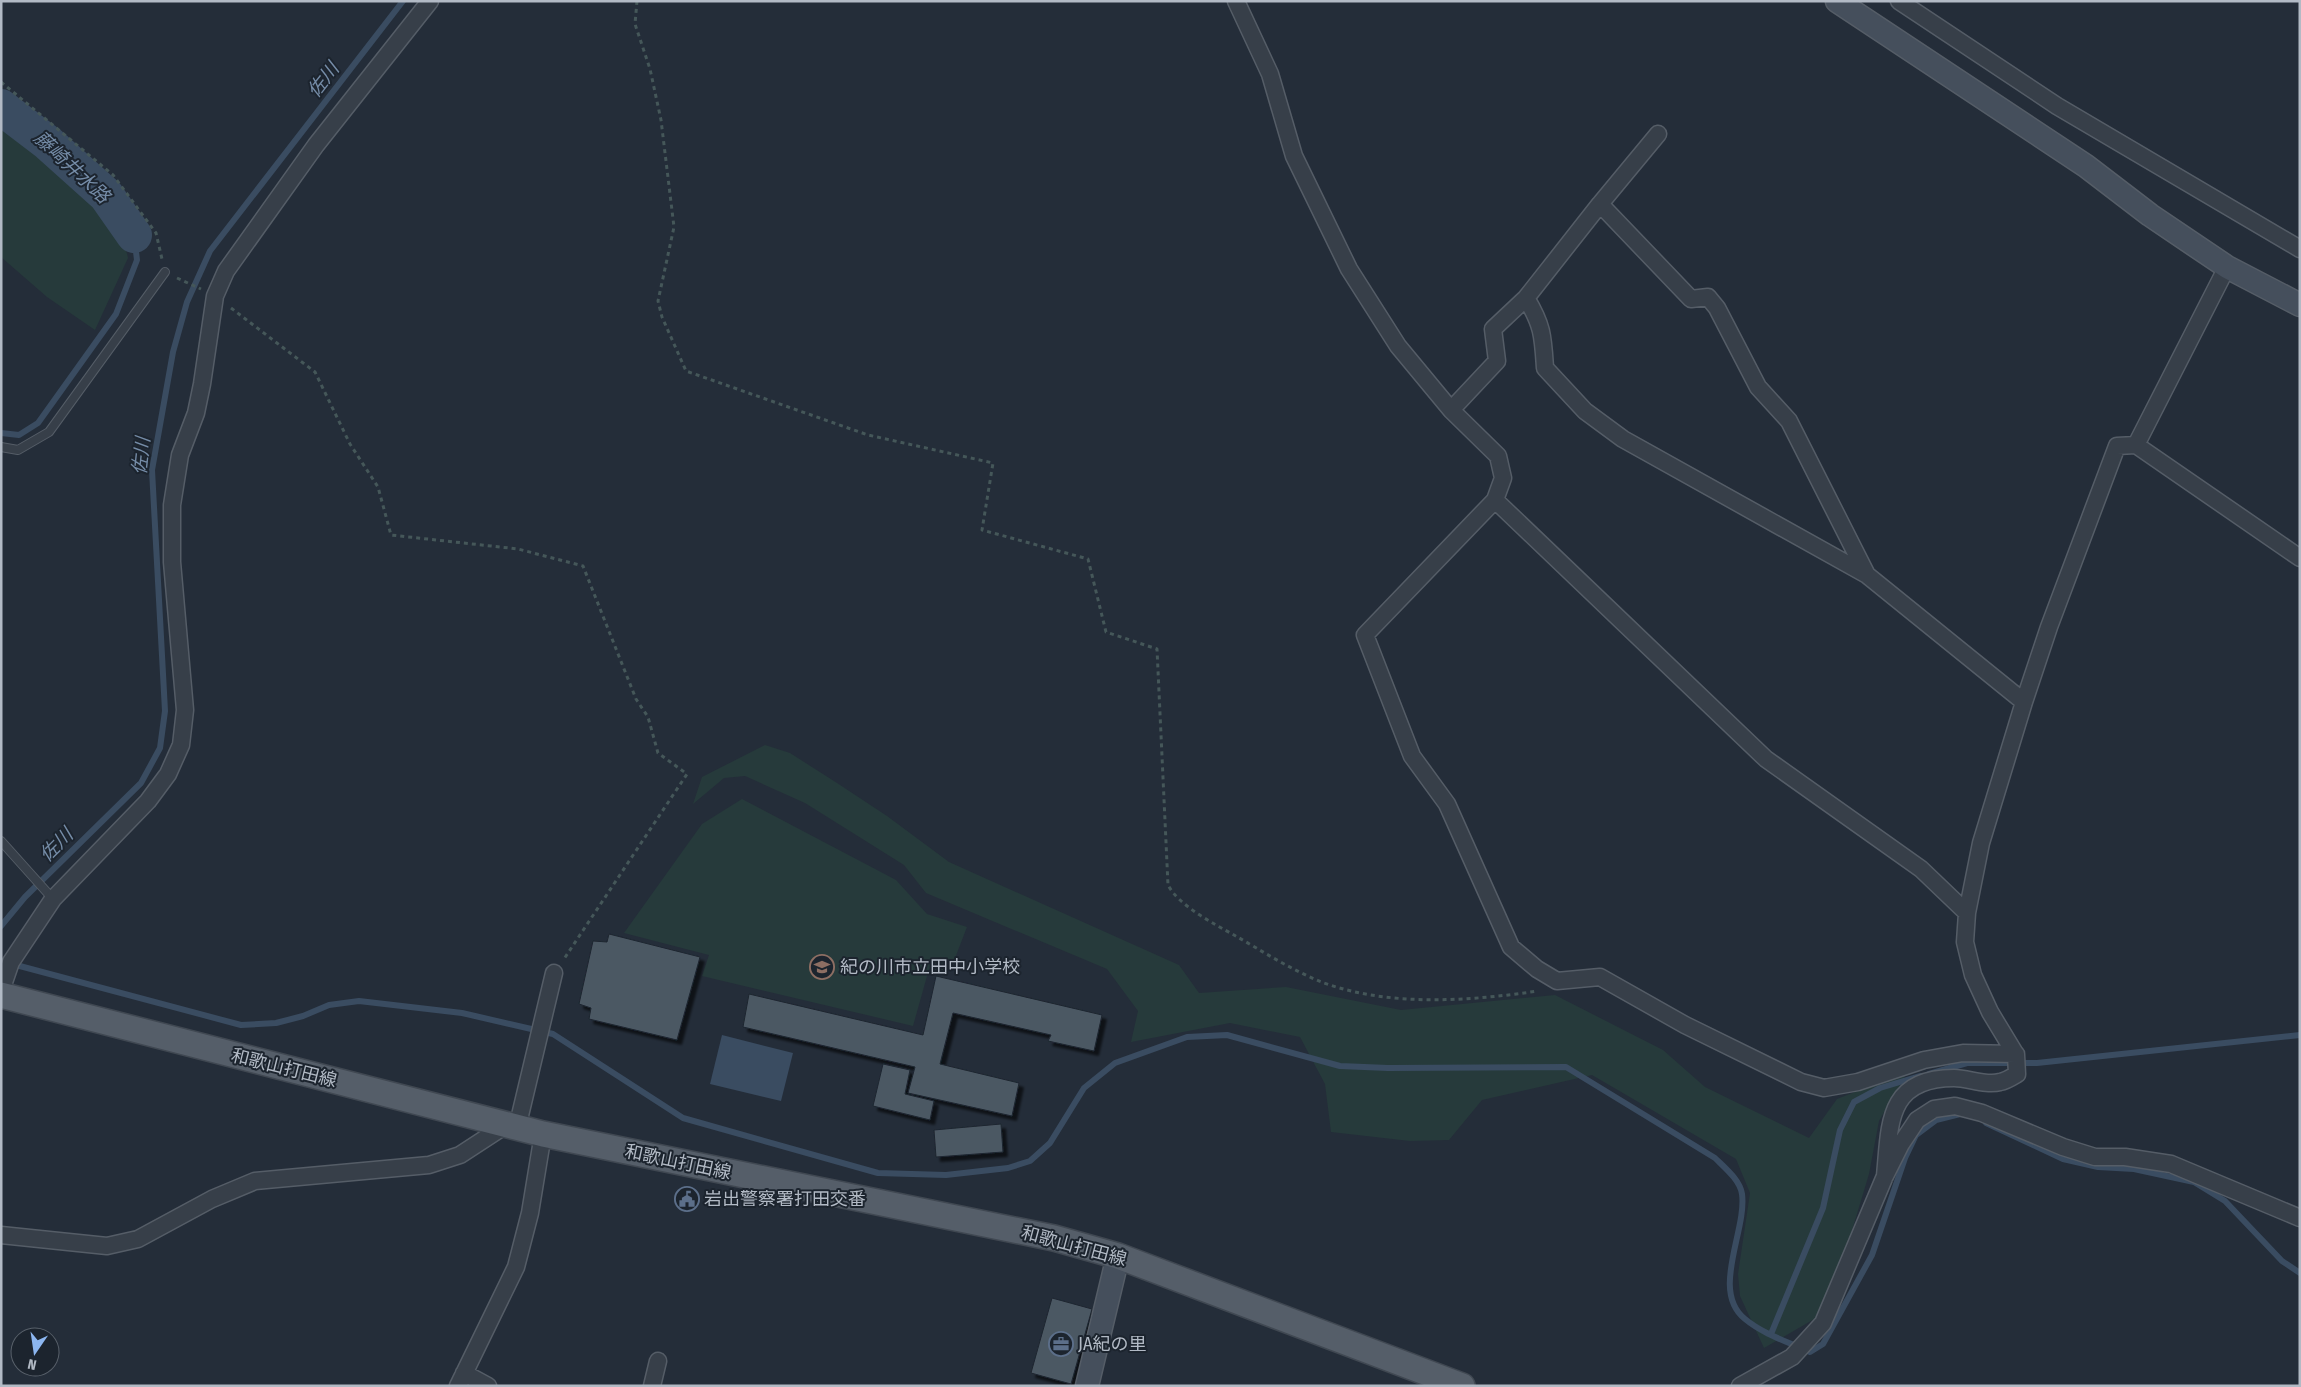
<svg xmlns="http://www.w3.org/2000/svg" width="2301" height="1387" font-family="'Fira Sans Condensed','Noto Sans JP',sans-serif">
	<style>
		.green { fill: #263a3b }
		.water { fill: #3a4c61 }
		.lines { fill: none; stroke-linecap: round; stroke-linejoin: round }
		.stream { stroke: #3a4c61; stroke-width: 6 }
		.river { stroke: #3a4c61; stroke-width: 36 }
		.building { fill: #4c5864; stroke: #1e2630; filter: url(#shadow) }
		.lane-casing { stroke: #555d67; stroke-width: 10 }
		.street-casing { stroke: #555d67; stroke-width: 19 }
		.secondary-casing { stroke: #555d67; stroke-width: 25 }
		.primary-casing { stroke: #404852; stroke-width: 28 }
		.path { stroke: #455759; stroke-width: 3; stroke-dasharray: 4 4; stroke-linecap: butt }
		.lane { stroke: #373f49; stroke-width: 8 }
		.street { stroke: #373f49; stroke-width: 16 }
		.secondary { stroke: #454f5c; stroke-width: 22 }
		.primary { stroke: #555e69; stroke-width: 25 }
		.labels { text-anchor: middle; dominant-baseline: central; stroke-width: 4; stroke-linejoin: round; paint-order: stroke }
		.poi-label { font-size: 18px; fill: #b2bac5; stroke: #1c242e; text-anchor: start }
		.street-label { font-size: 18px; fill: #b2bac5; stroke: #1c242e }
		.water-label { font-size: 19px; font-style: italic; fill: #758ca7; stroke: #1c242e }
	</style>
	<defs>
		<filter id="shadow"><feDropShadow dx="4.5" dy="4.5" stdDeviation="1" flood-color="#0009"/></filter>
	</defs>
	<rect width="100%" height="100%" fill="#242d39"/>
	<!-- green -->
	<path class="green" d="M1 126 35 146 121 229 128 258 95 330 47 297 1 257Z
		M765 745 790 753 837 783 887 816 949 862 1179 965 1199 993 1286 987 1401 1010 1555 995 1663 1050 1705 1087 1809 1138 1837 1099 1908 1071 1879 1121 1869 1174 1847 1247 1816 1318 1764 1348 1740 1296 1738 1274 1750 1193 1736 1159 1592 1075 1482 1100 1449 1140 1410 1141 1331 1132 1325 1084 1300 1037 1230 1023 1131 1042 1138 1011 1107 969 926 893 904 865 805 803 745 776 724 778 693 804 702 777Z
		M742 799 896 880 927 914 967 927 950 971 929 969 913 1026 702 976 709 955 624 933 702 824Z"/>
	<!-- water -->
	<path class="water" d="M722 1035 793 1053 781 1101 710 1084Z"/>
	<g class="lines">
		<!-- stream -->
		<path class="stream" d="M1 433 19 435 38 423 116 314 137 260 134 235
			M1 926 25 897 141 783 160 748 165 711 152 470 173 352 187 302 210 251 403 1
			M1 961 241 1025 276 1023 303 1016 329 1005 359 1001 462 1013 553 1034 683 1118 878 1173 946 1175 1008 1168 1030 1161 1050 1143 1084 1088 1115 1063 1187 1037 1227 1035 1340 1066 1388 1068 1566 1067 1715 1158C1725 1168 1740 1180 1742 1194 1747 1231 1710 1291 1745 1319 1763 1334 1788 1342 1810 1352L1823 1344 1872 1255 1905 1158 1916 1135 1936 1120 1960 1114
			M1929 1074 1967 1063H2037L2300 1035
			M1986 1123 2063 1159 2098 1167 2134 1169 2194 1182 2225 1201 2282 1261 2300 1273
			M1771 1334 1823 1208 1840 1130 1854 1102 1880 1088 1920 1076"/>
		<!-- river -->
		<path class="river" d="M1 107 48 143 106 195 134 235"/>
	</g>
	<!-- building -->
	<path class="building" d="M609 934 700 957 677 1040 589 1019 591 1008 579 1004 593 941 607 942Z
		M936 976 1102 1015 1094 1051 1048 1041 1051 1035 953 1013 940 1064 1019 1083 1012 1116 908 1093 915 1067 743 1027 749 994 923 1035Z
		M883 1064 910 1070 905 1094 934 1101 930 1120 873 1106Z
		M1001 1124 1003 1152 936 1157 934 1130Z
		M1052 1298 1092 1309 1071 1384 1031 1373Z"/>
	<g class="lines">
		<defs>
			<path id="lane" d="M1 447 18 450 49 432 165 272
				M1 841 53 899"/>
			<path id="street" d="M1236 1 1270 74 1294 156 1349 269 1398 346 1451 410 1498 456 1503 478 1495 500 1365 635 1412 756 1447 804 1511 947 1537 969 1557 981 1600 977 1685 1025 1801 1082 1824 1088 1858 1082 1924 1060 1963 1053 2016 1054
				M1899 1 2057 106 2300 249
				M1600 204 1691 299 1708 297 1717 308 1758 387 1789 421 1867 575
				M1526 298C1543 326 1543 337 1545 368L1585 411 1623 439 1867 575 2024 702
				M1451 410 1497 361 1493 329 1526 298 1600 204 1658 134
				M2136 445 2300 558
				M1495 500 1766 759 1921 869 1967 913
				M1 991 11 962 53 899 148 801 168 774 181 745 185 710 172 562V505L180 455 196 413 202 384 215 296 226 271 316 145 430 1
				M517 1128 554 973
				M1885 1176C1890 1125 1886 1078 1954 1078 1968 1078 1986 1086 2000 1082 2006 1081 2012 1077 2017 1074L2016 1055 1990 1012 1973 975 1965 942 1967 913 1981 843 2024 702 2049 627 2117 446 2136 445 2227 267
				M1 1235 107 1246 138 1239 212 1199 255 1181 429 1165 460 1155 506 1125
				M464 1373 488 1386
				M458 1386 516 1267 530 1213 543 1134
				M652 1386 658 1361
				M1740 1386 1792 1357 1823 1323 1885 1176 1901 1144 1917 1120 1934 1109 1955 1106 1982 1113 2063 1147 2095 1157H2125L2171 1164 2300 1218"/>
			<path id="secondary" d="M1837 1 2086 166 2150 215 2227 267 2300 305
				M1087 1386 1118 1256"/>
			<path id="primary" d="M1 995 543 1134 1054 1238 1118 1256 1462 1386"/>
		</defs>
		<!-- lane casing -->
		<use href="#lane" class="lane-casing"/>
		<!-- street casing -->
		<use href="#street" class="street-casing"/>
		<!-- secondary casing -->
		<use href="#secondary" class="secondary-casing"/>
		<!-- primary casing -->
		<use href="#primary" class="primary-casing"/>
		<!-- path -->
		<path class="path" d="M637 1 635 24 650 69 661 120 674 227 658 301 662 317 686 371 868 435 993 463 982 530 1088 559 1106 632 1157 649 1168 885C1178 905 1214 924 1234 935 1262 951 1293 971 1324 983 1391 1007 1469 1001 1538 991
			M1 82 113 175 156 233 162 259
			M177 278 201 289
			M231 308 315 372 350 444 378 487 391 535 518 549 583 566 636 699 648 717 658 753 687 774 564 959"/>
		<!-- lane -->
		<use href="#lane" class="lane"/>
		<!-- street -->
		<use href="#street" class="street"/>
		<!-- secondary -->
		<use href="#secondary" class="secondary"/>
		<!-- primary -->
		<use href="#primary" class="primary"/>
	</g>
	<!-- icons -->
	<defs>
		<symbol id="school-ring" viewBox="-11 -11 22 22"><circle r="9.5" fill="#1c242e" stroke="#8d6e63" stroke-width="1.5"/><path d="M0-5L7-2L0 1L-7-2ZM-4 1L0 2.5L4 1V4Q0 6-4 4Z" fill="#8d6e63"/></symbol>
		<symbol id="civic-ring" viewBox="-11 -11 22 22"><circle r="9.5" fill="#1c242e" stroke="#5c6f8a" stroke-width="1.5"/><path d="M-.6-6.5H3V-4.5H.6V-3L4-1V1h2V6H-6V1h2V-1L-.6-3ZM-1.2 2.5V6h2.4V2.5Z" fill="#5c6f8a"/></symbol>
		<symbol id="office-ring" viewBox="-11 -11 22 22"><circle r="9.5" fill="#1c242e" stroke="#5c6f8a" stroke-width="1.5"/><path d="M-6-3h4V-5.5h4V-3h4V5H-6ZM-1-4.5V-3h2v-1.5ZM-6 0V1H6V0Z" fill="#5c6f8a"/></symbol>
	</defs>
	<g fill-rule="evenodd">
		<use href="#school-ring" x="808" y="953" width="28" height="28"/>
		<use href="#civic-ring" x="673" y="1185" width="28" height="28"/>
		<use href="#office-ring" x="1047" y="1330" width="28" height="28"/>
	</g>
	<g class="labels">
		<!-- poi labels -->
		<g class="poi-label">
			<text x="840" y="967">紀の川市立田中小学校</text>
			<text x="704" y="1199">岩出警察署打田交番</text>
			<text x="1078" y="1344">JA紀の里</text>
		</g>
		<!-- street labels -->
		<g class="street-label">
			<text transform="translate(284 1068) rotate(14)">和歌山打田線</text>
			<text transform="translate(678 1162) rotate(12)">和歌山打田線</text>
			<text transform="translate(1074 1246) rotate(15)">和歌山打田線</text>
		</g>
		<!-- water labels -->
		<g class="water-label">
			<text transform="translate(323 80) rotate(-52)">佐川</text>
			<text transform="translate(72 167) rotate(43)">藤崎井水路</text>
			<text transform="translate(141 456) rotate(-84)">佐川</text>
			<text transform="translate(56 845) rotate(-45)">佐川</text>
		</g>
	</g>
	<!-- border -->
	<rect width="2301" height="1387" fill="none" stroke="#b2bac5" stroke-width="5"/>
	<!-- north arrow -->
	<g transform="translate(35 1352) rotate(193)"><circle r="24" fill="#1c242e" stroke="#58606a"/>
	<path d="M0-4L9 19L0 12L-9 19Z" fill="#8cb6f0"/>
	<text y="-8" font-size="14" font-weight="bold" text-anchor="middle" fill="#b2bac5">N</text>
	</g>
</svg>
